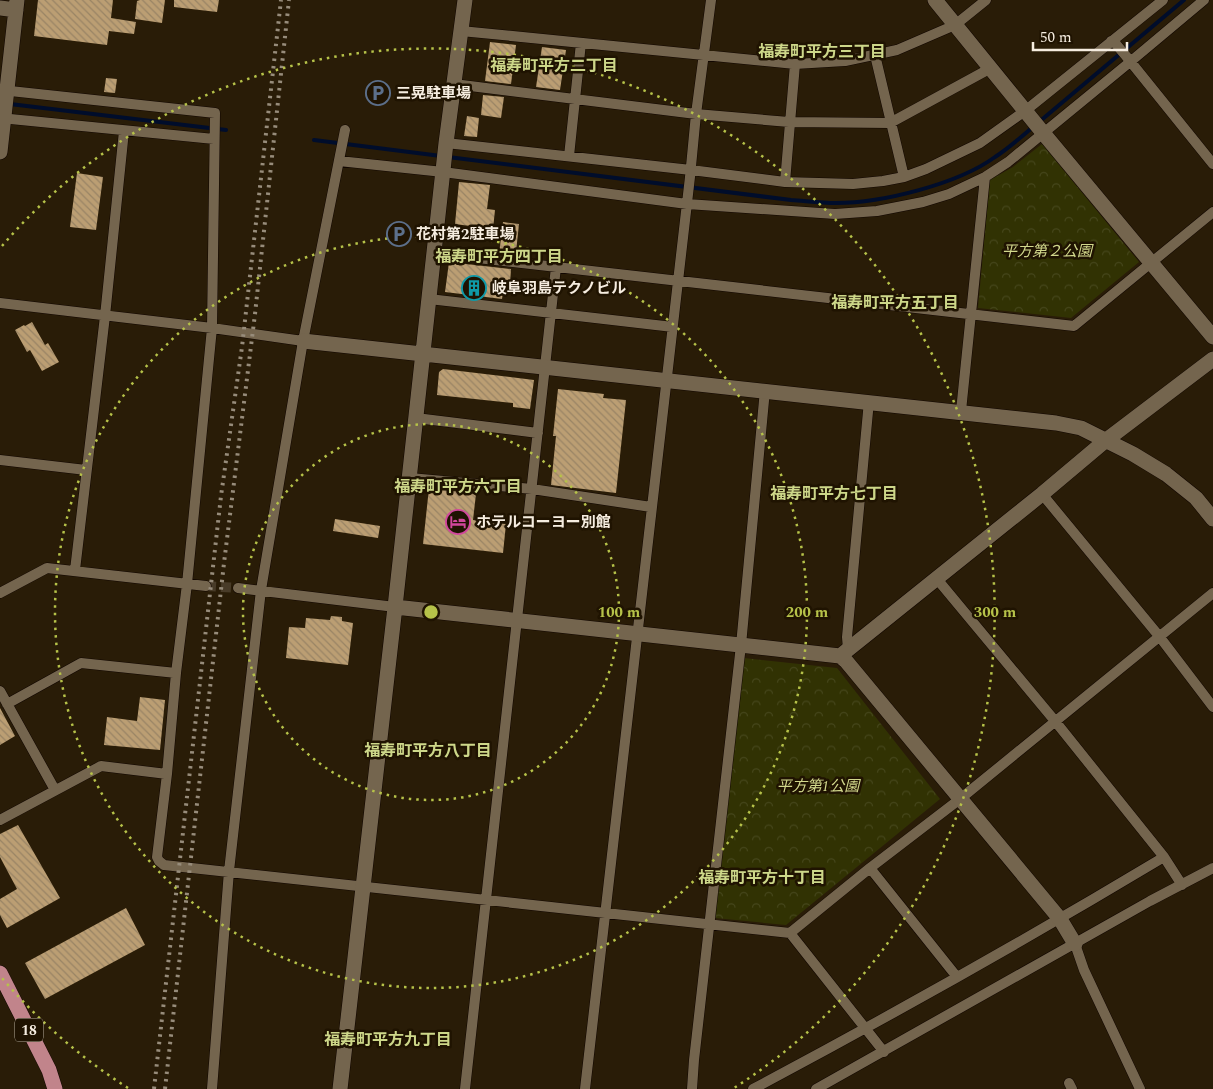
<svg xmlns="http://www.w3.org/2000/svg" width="1213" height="1089" font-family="Spectral,'Noto Sans JP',serif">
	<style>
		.park { fill: url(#park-crowns) }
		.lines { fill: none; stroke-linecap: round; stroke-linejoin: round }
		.stream { stroke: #000d2b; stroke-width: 4 }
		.building { fill: url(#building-back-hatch) }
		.street-tunnel { stroke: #483b28; stroke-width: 10; stroke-dasharray: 10 5; stroke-linecap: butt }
		.street-casing { stroke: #110600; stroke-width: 11 }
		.secondary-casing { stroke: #110600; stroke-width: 16 }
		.primary-casing { stroke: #110600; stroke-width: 16 }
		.street { stroke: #74654e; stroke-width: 10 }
		.secondary { stroke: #74654e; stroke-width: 15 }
		.primary { stroke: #c1848b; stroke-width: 15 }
		.rail { stroke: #978c7b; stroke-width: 4; stroke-dasharray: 2.5 5; stroke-linecap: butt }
		.ring { fill: none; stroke: #b6c249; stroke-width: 2.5; stroke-dasharray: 2.5 5 }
		.labels { text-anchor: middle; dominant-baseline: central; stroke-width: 5; stroke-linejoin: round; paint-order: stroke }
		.shield { fill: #1f1301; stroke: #b6ac9d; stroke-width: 1 }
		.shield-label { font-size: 14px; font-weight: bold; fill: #f6ede0 }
		.poi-label { font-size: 15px; font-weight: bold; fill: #f6ede0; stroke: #1f1301; text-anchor: start }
		.park-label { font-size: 15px; font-style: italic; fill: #d2d88c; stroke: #1f1301 }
		.neighbourhood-label { font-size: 16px; font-weight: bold; fill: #cdd789; stroke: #1f1301 }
		.centre { fill: #b6c249; stroke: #1f1301; stroke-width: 2.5 }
		.ring-label { font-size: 15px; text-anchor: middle; font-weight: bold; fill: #b6c249; stroke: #1f1301; stroke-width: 5; stroke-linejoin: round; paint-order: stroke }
	</style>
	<defs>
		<pattern id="park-crowns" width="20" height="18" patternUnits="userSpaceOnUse" patternTransform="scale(1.25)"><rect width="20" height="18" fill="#313203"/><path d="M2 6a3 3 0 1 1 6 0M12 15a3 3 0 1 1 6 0" fill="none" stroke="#45461b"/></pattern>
		<pattern id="building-back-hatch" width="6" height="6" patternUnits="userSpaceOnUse" patternTransform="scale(1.25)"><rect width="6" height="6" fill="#bb9e73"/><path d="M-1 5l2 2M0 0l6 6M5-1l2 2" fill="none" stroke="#998465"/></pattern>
	</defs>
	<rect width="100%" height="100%" fill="#291c07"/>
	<!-- park -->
	<path class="park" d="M1042 144 1139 262 1071 318 978 308 990 180 1013 167Z
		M744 658 837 668 940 799 786 925 715 918Z"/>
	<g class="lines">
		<!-- stream -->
		<path class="stream" d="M10 104 226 130
			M1039 122 1184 0
			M314 140 441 156
			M448 157 791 200C806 201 821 203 836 203 882 203 958 184 995 157 1009 148 1021 137 1034 126"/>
	</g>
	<!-- building -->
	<path class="building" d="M38 0H113L111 18 136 22 134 34 109 31 107 45 34 36Z
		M140 0H165L162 23 135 19 137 1Z
		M174 0H219L217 12 174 7Z
		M490 42 516 45 511 84 485 81Z
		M542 47 566 50 560 90 536 87Z
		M106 78 117 79 115 93 104 92Z
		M483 95 504 97 501 118 481 115Z
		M467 116 479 118 477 137 464 136Z
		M77 173 103 177 96 230 70 227Z
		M459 182 490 185 487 209 495 210 493 229 455 224Z
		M503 222 519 224 516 252H513V255L499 254Z
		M449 262 511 269 510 284H504L502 299 445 292Z
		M32 322 45 345 48 343 59 362 42 371 30 350 27 352 15 330 24 325 25 326Z
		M443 369 534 380 530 409 513 407V403L437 395 439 372Z
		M558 389 604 394 603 398 626 400 616 493 551 485 556 436H553Z
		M429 488 476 494 473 520 506 524 503 553 423 544Z
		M335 519 380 526 378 538 333 531Z
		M331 616 342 617V621L353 623 348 665 286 658 289 627 305 628 306 618 330 620Z
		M140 697 165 700 160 750 104 745 107 717 137 721Z
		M0 708 15 736 0 745Z
		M18 825 60 898 7 928 0 915V899L17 889 0 857V834Z
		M126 908 145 945 45 999 25 963Z"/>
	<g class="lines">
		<!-- street-tunnel -->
		<path class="street-tunnel" d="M206 586 238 588"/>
		<defs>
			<path id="street" d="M461 31 795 64 845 61 897 50 955 25 986 0
				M1111 41 1115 43 1126 56 1213 164
				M875 55 904 177
				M454 84 696 114 789 122 890 123 991 68
				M1 90 215 113 212 328 187 584 176 673 167 774 157 857 159 861 164 865 790 933 884 1052
				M0 118 214 139
				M446 143 691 170 785 182 853 184 883 181 904 177 926 169 980 143 1025 111 1163 0
				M569 156 581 43
				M339 161 443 172 687 204 835 214 877 211 923 202 949 194 985 177 1008 162 1130 62 1204 0
				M785 182 795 64
				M434 253 1074 326 1213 212
				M429 299 673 327
				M0 303 212 328 303 341
				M961 411 985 177
				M416 418 538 433
				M0 460 86 470
				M410 478 532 489 651 507
				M1042 494 1159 636 1213 707
				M75 570 105 316 124 131
				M937 579 1055 721 1164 857 1182 885
				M238 588 395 607
				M0 593 47 568 206 586
				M848 649 847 637 869 401
				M0 691 55 790
				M7 704 81 663 176 673
				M0 820 101 766 167 774
				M870 868 957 977
				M790 933 870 868 960 799 1213 593
				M1075 944 1084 970 1140 1089
				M1069 1083 1072 1089
				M212 1089 229 871 261 590 303 341 345 130
				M465 1089 556 267
				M585 1089 690 177 696 114 711 0
				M692 1089 694 1060 741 645 765 390
				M753 1089C892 1015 1029 938 1164 857
				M816 1089 1150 901 1213 868"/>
			<path id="secondary" d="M935 0 1044 134 1213 337
				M0 8 16 10
				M0 152 17 0
				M303 341 1056 423 1081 428 1133 454 1166 474 1196 498 1213 519
				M395 607 840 656 846 661 1060 919 1075 944
				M840 656 1042 494 1105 441 1213 359
				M340 1089 395 607 446 143 465 0"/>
			<path id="primary" d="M0 973 49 1070 55 1089"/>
		</defs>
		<!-- street casing -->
		<use href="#street" class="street-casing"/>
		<!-- secondary casing -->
		<use href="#secondary" class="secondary-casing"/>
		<!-- primary casing -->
		<use href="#primary" class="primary-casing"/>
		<!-- street -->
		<use href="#street" class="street"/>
		<!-- secondary -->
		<use href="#secondary" class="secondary"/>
		<!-- primary -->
		<use href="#primary" class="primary"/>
		<!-- rail -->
		<path class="rail" d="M154 1089 221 496 242 347 281 0
			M165 1089 224 563 255 314 289 0"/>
	</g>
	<!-- distance rings -->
	<g class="ring">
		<circle cx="431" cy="612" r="188"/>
		<circle cx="431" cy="612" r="376"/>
		<path d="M128 1088A564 564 0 0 1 2 978M2 246A564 564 0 1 1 734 1088"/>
	</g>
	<!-- icons -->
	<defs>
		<symbol id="parking-ring" viewBox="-11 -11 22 22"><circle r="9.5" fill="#1f1301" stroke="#5c6f8a" stroke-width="1.5"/><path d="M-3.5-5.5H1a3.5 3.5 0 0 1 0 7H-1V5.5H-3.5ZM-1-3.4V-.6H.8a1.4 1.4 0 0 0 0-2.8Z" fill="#5c6f8a"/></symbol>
		<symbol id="building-ring" viewBox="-11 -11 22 22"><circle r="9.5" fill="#1f1301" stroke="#0f9aa8" stroke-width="1.5"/><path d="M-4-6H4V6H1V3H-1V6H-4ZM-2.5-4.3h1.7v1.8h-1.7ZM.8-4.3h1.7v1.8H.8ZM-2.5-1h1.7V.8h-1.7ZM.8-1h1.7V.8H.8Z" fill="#0f9aa8"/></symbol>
		<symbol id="hotel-ring" viewBox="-11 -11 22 22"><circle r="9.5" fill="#1f1301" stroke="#d1479c" stroke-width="1.5"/><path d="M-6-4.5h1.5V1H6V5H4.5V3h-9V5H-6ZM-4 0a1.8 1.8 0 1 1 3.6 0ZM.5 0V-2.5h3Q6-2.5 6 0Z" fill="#d1479c"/></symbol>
	</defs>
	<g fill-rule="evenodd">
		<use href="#parking-ring" x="364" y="79" width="28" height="28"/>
		<use href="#parking-ring" x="385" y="220" width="28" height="28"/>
		<use href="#building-ring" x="460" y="274" width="28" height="28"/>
		<use href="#hotel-ring" x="444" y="508" width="28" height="28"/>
	</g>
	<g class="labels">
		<!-- shield labels -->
		<rect class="shield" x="15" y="1018.5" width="28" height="23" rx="4"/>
		<g class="shield-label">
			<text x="29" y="1030">18</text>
		</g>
		<!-- poi labels -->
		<g class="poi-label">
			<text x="396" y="93">三晃駐車場</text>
			<text x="416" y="234">花村第2駐車場</text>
			<text x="492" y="288">岐阜羽島テクノビル</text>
			<text x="476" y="522">ホテルコーヨー別館</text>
		</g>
		<!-- park labels -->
		<g class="park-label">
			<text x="1047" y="251">平方第２公園</text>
			<text x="818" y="786">平方第1公園</text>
		</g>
		<!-- neighbourhood labels -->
		<g class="neighbourhood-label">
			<text x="822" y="52">福寿町平方三丁目</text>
			<text x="554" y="66">福寿町平方二丁目</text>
			<text x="499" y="257">福寿町平方四丁目</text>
			<text x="895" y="303">福寿町平方五丁目</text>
			<text x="458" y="487">福寿町平方六丁目</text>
			<text x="834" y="494">福寿町平方七丁目</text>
			<text x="428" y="751">福寿町平方八丁目</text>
			<text x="762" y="878">福寿町平方十丁目</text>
			<text x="388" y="1040">福寿町平方九丁目</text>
		</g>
	</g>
	<circle cx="431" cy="612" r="8" class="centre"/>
	<g class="ring-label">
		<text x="619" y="617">100 m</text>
		<text x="807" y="617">200 m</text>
		<text x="995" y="617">300 m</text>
	</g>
	<!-- scale -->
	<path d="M1033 42v8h94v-8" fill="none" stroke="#f6ede0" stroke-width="2.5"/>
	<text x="1040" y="42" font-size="15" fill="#f6ede0" stroke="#1f1301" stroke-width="4" paint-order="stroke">50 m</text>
</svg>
